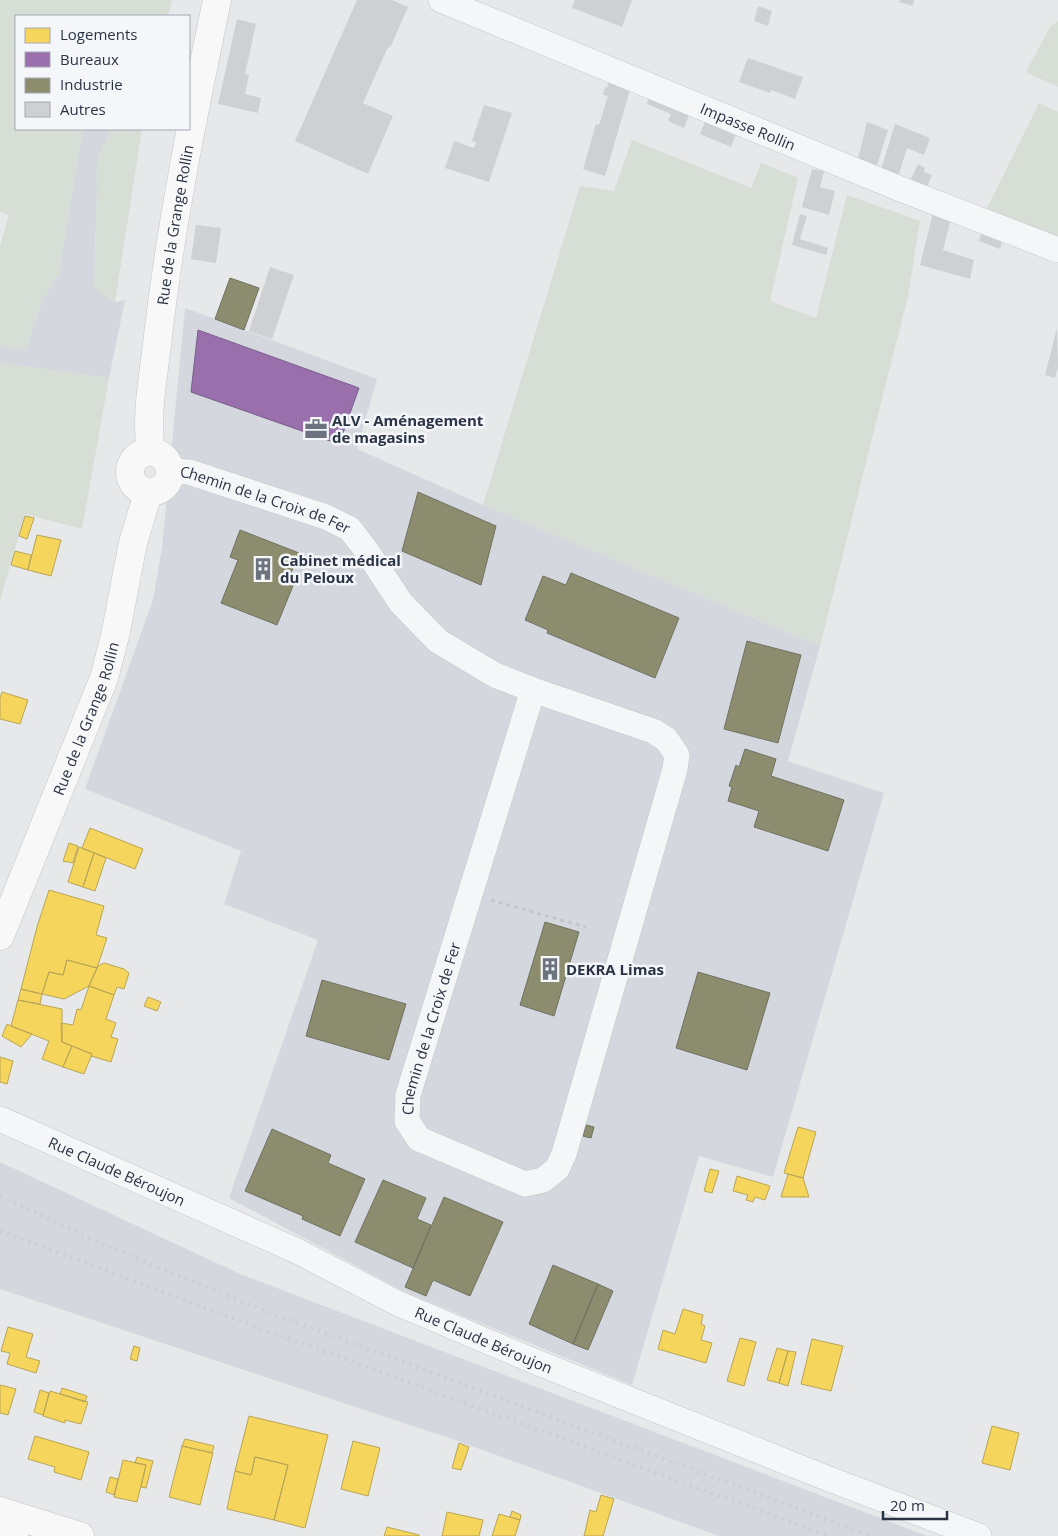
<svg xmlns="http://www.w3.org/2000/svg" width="1058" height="1536" font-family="'Open Sans',sans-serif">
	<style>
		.built { fill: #d4d7dd }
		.green { fill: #d6ded6 }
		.homes { fill: #f6d55c; stroke: #b9a555 }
		.offices { fill: #9970ab; stroke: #785e8c }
		.industry { fill: #8c8c6e; stroke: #6f7262 }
		.building { fill: #ced0d3 }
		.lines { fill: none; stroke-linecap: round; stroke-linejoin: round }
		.minor-casing { stroke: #c4c6c8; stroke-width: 26 }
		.secondary-casing { stroke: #c4c6c8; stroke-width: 29 }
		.primary-casing { stroke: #c2c5c8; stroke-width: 29 }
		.path { stroke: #c5c6ca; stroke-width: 3; stroke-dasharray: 4 4; stroke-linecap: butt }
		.minor { stroke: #f5f6f7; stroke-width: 25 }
		.secondary { stroke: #f8f8f8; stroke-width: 28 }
		.primary { stroke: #f8f8f8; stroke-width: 28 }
		.rail { stroke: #cecfd2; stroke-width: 4; stroke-dasharray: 2.5 5; stroke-linecap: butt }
		.labels { text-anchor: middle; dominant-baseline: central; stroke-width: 5; stroke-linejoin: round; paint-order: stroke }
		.street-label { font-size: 15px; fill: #2b3445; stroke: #f4f6f9 }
		.poi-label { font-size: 15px; font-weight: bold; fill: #2b3445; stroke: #f4f6f9; text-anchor: start }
	</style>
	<rect width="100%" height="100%" fill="#e6e8ea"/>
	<!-- built -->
	<path class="built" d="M84 129H111L98 158 94 287 115 302 125 300 109 378 0 363V345L26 350 41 303 59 273 82 133Z
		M185 308 377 379 357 449 483 505 820 646 788 761 884 793 773 1177 699 1156 632 1385 407 1293 229 1198 318 940 224 904 241 851 85 789 153 600 162 548Z
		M0 1162 240 1274 927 1536H719L452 1439 0 1289Z"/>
	<!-- green -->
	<path class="green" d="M0 0H172L168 16H16V129H84L82 133 59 273 41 303 26 351 0 345V246L9 215 0 212Z
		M1058 21V87L1026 72 1050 27Z
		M1039 103 1058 112V241L986 210Z
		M111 129H142L115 302 94 288 98 158Z
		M632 140 751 188 761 163 798 178 770 301 816 318 847 195 920 221 908 296 820 646 483 505 580 186 614 191Z
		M0 363 109 378 82 529 25 514 0 600Z"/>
	<!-- homes -->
	<path class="homes" d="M25 516 34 518 27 539 19 536Z
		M37 535 61 540 51 576 28 570Z
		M15 551 31 555 28 570 11 565Z
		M2 692 28 700 20 724 0 719V698Z
		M90 828 143 849 135 869 82 848Z
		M69 843 78 846 73 863 63 861Z
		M79 847 94 853 83 887 68 882Z
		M94 853 106 858 95 891 83 887Z
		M49 890 104 906 96 935 107 938 97 968 67 960 63 975 49 972 42 994 21 989 37 927Z
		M67 960 97 968 89 986 64 999 42 994 49 972 63 975Z
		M104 963 124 969 129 973 124 989 117 987 114 995 89 986 98 966Z
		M89 986 114 995 106 1019 116 1023 111 1037 118 1039 111 1062 91 1056 92 1054 62 1042 61 1023 73 1025 77 1009 81 1010Z
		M21 989 42 994 40 1004 18 1000Z
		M148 997 161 1002 157 1011 144 1006Z
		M18 1000 62 1009V1042L72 1046 63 1067 42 1059 49 1041 11 1026Z
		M7 1024 11 1026 32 1034 21 1047 2 1036Z
		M72 1046 92 1054 84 1074 63 1067Z
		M0 1057 13 1061 7 1084 0 1082Z
		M798 1127 816 1132 803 1178 784 1173Z
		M710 1169 719 1171 712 1193 704 1191Z
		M788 1174 803 1178 809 1197H781Z
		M737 1176 770 1186 765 1200 755 1197 753 1202 746 1200 748 1195 733 1191Z
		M683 1309 703 1315 701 1324 705 1326 701 1340 712 1343 706 1363 658 1349 663 1330 675 1334Z
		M8 1327 33 1334 26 1357 40 1361 36 1373 7 1364 10 1353 1 1351Z
		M740 1338 756 1342 744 1386 727 1381Z
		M812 1339 843 1346 831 1391 801 1384Z
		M134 1346 140 1348 137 1361 130 1359Z
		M777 1348 788 1351 779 1383 767 1380Z
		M788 1351 796 1352 788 1386 779 1383Z
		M0 1385 16 1389 8 1415 0 1413Z
		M62 1388 87 1396 85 1402 60 1394Z
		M40 1390 49 1393 43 1415 34 1412Z
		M50 1391 88 1402 81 1424 65 1420V1423L43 1416Z
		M249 1416 328 1435 305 1528 274 1520 288 1465 255 1457 251 1475 235 1471Z
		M992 1426 1019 1433 1010 1470 982 1463Z
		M35 1436 89 1452 81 1480 54 1472 55 1467 28 1459Z
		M185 1439 214 1446 212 1453 182 1446Z
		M353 1441 380 1448 368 1496 341 1489Z
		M459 1443 469 1447 461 1470 452 1468Z
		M182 1446 213 1453 200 1505 169 1497Z
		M137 1457 153 1461 146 1488 141 1487 146 1465 135 1463Z
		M255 1457 288 1465 274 1520 227 1509 235 1471 251 1475Z
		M123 1460 146 1465 137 1502 114 1497Z
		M110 1477 118 1479 114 1495 106 1492Z
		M601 1495 614 1499 603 1536H584L590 1510 596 1512Z
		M512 1511 521 1515 520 1520 510 1517Z
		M447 1512 483 1520 479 1536H442Z
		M499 1514 520 1520 515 1536H492Z
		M387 1527 419 1535V1536H384Z"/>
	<!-- offices -->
	<path class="offices" d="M198 330 359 388 339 444 191 392Z"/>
	<!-- industry -->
	<path class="industry" d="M230 278 259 288 244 330 215 319Z
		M418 492 496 526 481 585 402 551Z
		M240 530 299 553 289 578 295 581 277 625 221 603 238 560 230 557Z
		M571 573 679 618 655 678 547 633 548 630 525 620 543 576 566 585Z
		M747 641 801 655 778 743 724 729Z
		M745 749 776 759 771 776 844 800 828 851 754 827 759 811 728 801 732 787 729 786 736 765 739 767Z
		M545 922 579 932 554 1016 520 1005Z
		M698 972 770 993 747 1070 676 1048Z
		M322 980 406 1004 389 1060 306 1036Z
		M586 1125 594 1127 591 1138 583 1136Z
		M272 1129 331 1155 328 1163 365 1179 340 1236 302 1219 303 1216 245 1191Z
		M383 1180 426 1198 417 1219 431 1225 413 1268 355 1242Z
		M444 1197 503 1222 470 1296 433 1280 426 1296 405 1287Z
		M553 1265 598 1284 573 1344 529 1324Z
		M598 1284 613 1291 588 1350 573 1344Z"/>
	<!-- building -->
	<path class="building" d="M357 0H392L408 7 390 48 388 47 363 103 393 116 368 174 295 141Z
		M575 0H632L622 27 572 8Z
		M900 0H914L913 6 899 2Z
		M758 6 772 11 768 26 754 21Z
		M237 19 256 24 245 74 249 75 245 94 261 98 258 113 218 104Z
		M748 58 803 77 795 99 771 90 770 93 739 82Z
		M611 74 632 83 605 176 583 169 596 124 599 125 608 96 603 95 605 87 607 88Z
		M650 90 692 108 684 128 668 121 671 114 647 104Z
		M484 105 512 113 489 182 445 168 454 141 474 148 476 142 472 141Z
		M708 114 739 126 731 147 700 134Z
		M867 122 888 130 875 171 857 163Z
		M895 124 930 138 924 155 907 148 897 180 880 173Z
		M918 164 925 168 924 172 932 175 925 191 910 181Z
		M812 169 824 171 820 187 835 191 829 215 802 207Z
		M934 209 951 218 943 250 974 260 970 279 920 265Z
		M800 214 807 216 800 239 828 248 826 255 792 245Z
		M196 225 221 228 216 263 191 259Z
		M983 228 1004 235 1000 249 979 241Z
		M270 267 294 275 272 339 249 331Z
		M1057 328 1058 367 1055 378 1045 375Z"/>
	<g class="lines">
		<defs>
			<g id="minor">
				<path id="s1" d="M441 0 898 188 1058 250"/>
				<path id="s2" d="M170 471 189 472 326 517 350 529 366 550 401 603 438 641 495 675 533 690 653 731 666 739 677 755 675 769 564 1154 557 1169 543 1180 525 1184 419 1139 407 1121 408 1095 533 690"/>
				<path id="s3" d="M0 1119 297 1251 397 1303 536 1362 824 1477 979 1536"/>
			</g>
			<g id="secondary">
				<path id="s4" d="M151 452C145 414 154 374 158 336 171 223 194 111 217 0"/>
				<circle cx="150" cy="472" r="20"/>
				<path id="s5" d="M0 936 104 678 115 636 133 543 148 493"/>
			</g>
			<path id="primary" d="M0 1511 80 1536
				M0 1531 14 1536"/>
		</defs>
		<!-- minor casing -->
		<use href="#minor" class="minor-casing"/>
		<!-- secondary casing -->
		<use href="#secondary" class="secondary-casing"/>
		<!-- primary casing -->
		<use href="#primary" class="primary-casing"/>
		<!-- path -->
		<path class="path" d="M491 900 586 927"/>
		<!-- minor -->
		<use href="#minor" class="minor"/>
		<!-- secondary -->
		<use href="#secondary" class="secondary"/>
		<!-- primary -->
		<use href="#primary" class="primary"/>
		<!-- rail -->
		<path class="rail" d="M0 1196 102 1244 255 1307 871 1536
			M0 1231 249 1324 829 1536"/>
	</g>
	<!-- icons -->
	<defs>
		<symbol id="office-bare" viewBox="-9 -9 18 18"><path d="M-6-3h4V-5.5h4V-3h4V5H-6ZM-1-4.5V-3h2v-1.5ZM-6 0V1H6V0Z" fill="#6c737f" stroke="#f4f6f9" stroke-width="2.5" paint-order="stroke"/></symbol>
		<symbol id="building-bare" viewBox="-9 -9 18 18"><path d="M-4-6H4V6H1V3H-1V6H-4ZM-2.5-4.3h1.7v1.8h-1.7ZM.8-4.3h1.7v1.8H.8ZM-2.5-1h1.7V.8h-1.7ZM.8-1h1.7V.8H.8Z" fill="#6c737f" stroke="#f4f6f9" stroke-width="2.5" paint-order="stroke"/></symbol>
	</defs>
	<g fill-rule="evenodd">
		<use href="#office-bare" x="300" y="413" width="32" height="32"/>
		<use href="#building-bare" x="247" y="553" width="32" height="32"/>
		<use href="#building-bare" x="534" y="953" width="32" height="32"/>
	</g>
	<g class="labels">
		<!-- street labels -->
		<g class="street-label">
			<text stroke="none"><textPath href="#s1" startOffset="332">Impasse Rollin</textPath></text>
			<text stroke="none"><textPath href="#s4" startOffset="229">Rue de la Grange Rollin</textPath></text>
			<text stroke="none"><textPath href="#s2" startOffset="100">Chemin de la Croix de Fer</textPath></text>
			<text stroke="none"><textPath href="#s5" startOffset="234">Rue de la Grange Rollin</textPath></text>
			<text stroke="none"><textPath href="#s2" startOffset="1302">Chemin de la Croix de Fer</textPath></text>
			<text stroke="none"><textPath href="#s3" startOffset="128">Rue Claude Béroujon</textPath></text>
			<text stroke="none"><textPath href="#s3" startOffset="532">Rue Claude Béroujon</textPath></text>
		</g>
		<!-- poi labels -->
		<g class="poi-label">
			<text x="332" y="420">ALV - Aménagement<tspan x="332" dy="17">de magasins</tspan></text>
			<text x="280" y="560">Cabinet médical<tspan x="280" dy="17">du Peloux</tspan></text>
			<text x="566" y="969">DEKRA Limas</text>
		</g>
	</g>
	<!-- legend -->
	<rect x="15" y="15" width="175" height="115" fill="#f4f6f9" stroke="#a4a8b1"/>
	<rect x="25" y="28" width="25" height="15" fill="#f6d55c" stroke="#a4a8b1"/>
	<text x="60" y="40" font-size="15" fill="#2b3445">Logements</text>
	<rect x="25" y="52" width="25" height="15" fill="#9970ab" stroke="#a4a8b1"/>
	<text x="60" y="65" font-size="15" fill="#2b3445">Bureaux</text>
	<rect x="25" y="78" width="25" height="15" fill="#8c8c6e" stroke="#a4a8b1"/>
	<text x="60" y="90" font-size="15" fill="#2b3445">Industrie</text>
	<rect x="25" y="102" width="25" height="15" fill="#ced0d3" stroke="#a4a8b1"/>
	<text x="60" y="115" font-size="15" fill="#2b3445">Autres</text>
	<!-- scale -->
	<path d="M883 1511v8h64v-8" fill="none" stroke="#2b3445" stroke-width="2.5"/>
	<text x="890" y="1511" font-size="15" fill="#2b3445" stroke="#f4f6f9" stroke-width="4" paint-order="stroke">20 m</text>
</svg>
